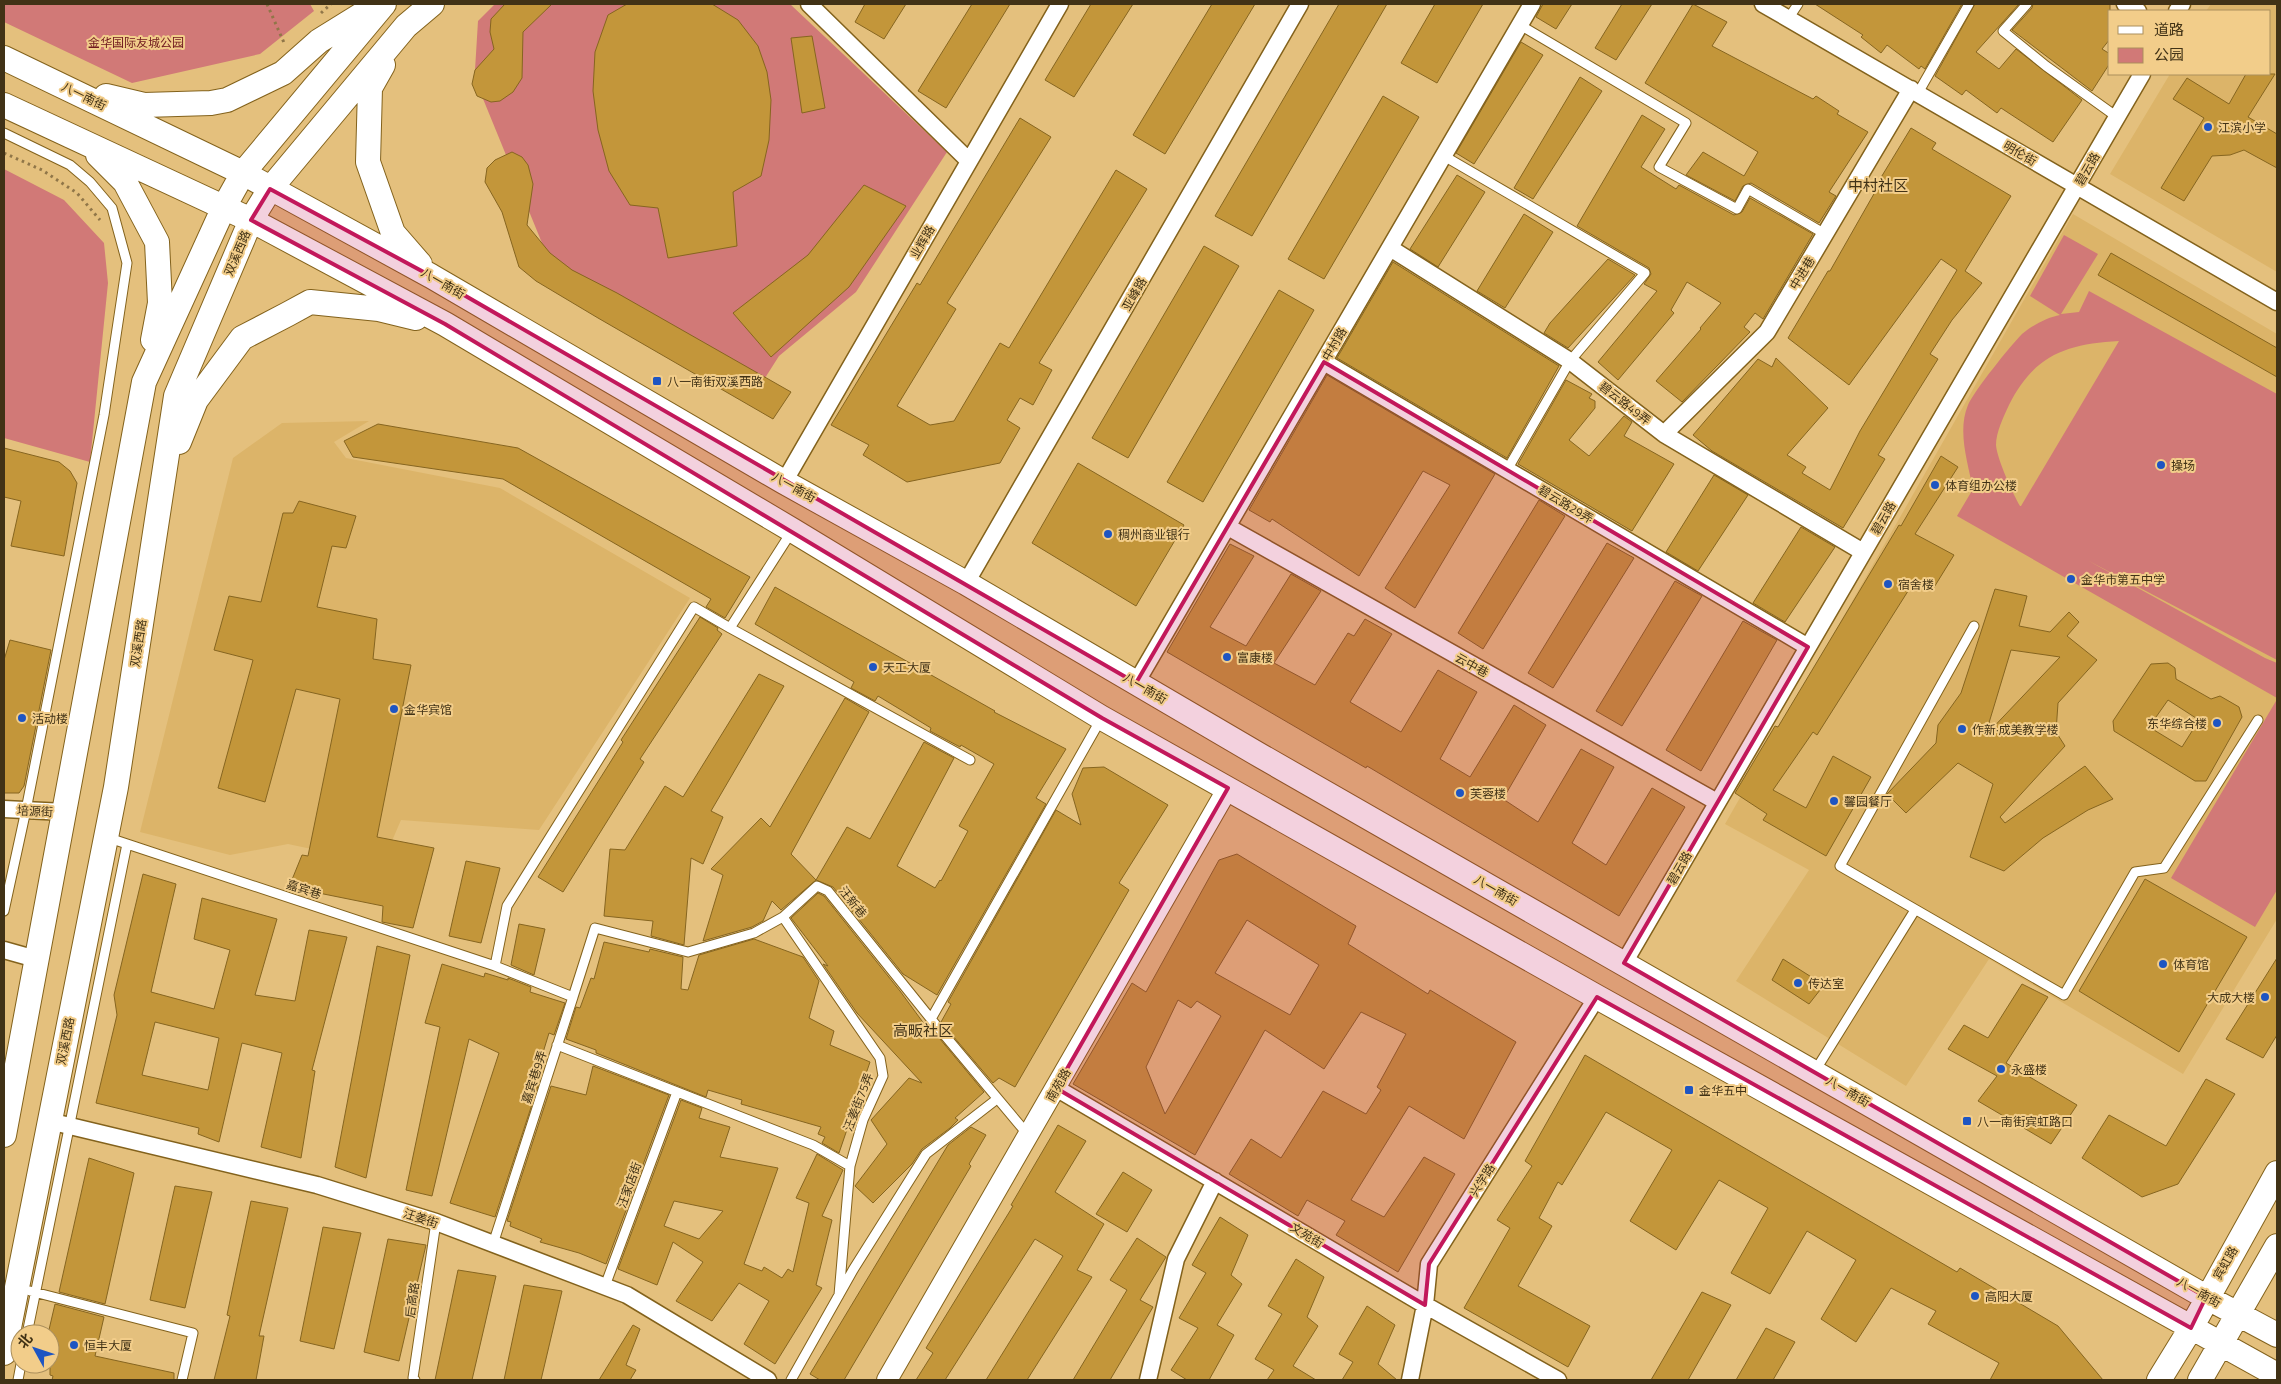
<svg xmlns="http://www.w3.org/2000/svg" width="2281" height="1384" font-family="'Titillium Web','Noto Sans SC',sans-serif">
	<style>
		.built { fill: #dcb469 }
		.green { fill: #d17977; fill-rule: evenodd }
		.building { fill: #c3963a; stroke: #866520; fill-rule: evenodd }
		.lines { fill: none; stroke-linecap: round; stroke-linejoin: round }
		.service-casing { stroke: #83621c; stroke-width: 11 }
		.minor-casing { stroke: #83621c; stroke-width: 19 }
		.tertiary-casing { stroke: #83621c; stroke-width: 22 }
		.secondary-casing { stroke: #83621c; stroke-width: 26 }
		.path { stroke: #907648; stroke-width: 3; stroke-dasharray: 2.5 4; stroke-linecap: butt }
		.service { stroke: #fff; stroke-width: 9 }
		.minor { stroke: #fff; stroke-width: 16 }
		.tertiary { stroke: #fff; stroke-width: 20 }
		.secondary { stroke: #fff; stroke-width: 24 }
		.marked { fill: #c2185b; fill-opacity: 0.2; stroke: #c2185b; stroke-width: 4; stroke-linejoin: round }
		.poi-dot { fill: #1e55c2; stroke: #f2cd8a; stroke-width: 2 }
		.labels { text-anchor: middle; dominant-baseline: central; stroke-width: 4; stroke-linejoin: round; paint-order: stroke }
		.park-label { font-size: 12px; fill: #6e171e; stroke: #f2cd8a }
		.street-label { font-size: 12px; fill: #413216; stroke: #f2cd8a }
		.poi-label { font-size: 12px; fill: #413216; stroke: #f2cd8a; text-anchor: start }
		.quarter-label { font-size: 15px; fill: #413216; stroke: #f2cd8a }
	</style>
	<rect width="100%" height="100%" fill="#e4c07d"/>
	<!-- built -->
	<path class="built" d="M2211 4H2277V272L2110 174 2170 74H2270V11H2206Z
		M2073 214 2277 334V919L2183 1074 1989 959 1906 1086 1736 981 1809 870 1725 824Z
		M369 421 334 442 346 458 500 488 690 598 539 830 401 820 382 864 288 844 230 855 140 832 233 458 282 423Z"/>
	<!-- green -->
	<path class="green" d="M4 4H310L314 11 260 54 132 83 4 22Z
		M495 4H790L947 152 856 292 779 356 753 397 551 279 542 243 479 89 475 70 478 21Z
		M4 169 64 200 104 243 108 283 90 462 4 438Z
		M2064 235 2098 254 2061 314 2079 312 2089 291 2277 394V660L2087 560 2265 658 2277 663V698L1957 516 1973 489C1968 463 1957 431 1968 405 1974 391 2011 345 2022 334 2031 326 2048 317 2060 315L2030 296ZM2119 341 2021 506H2020C2013 494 1997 459 1996 445 1996 432 2004 416 2009 405 2034 355 2066 344 2119 341Z
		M2276 701 2277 890 2255 927 2171 878Z"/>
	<!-- building -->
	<path class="building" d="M505 4H552L523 32 522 78 513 92 500 101 491 102 477 96 472 84 475 70 494 49 490 32 491 19Z
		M627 4H712L738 20 758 46 767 72 771 100 769 140 761 176 733 192 737 246 668 258 658 208 630 205 609 171 598 130 593 91 595 52 608 15Z
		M865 4H906L884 39 855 22Z
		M972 4H1010L946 108 918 91Z
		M1091 4H1133L1074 97 1045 80Z
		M1212 4H1255L1165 154 1133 135Z
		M1339 4H1387L1252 236 1215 216Z
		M1435 4H1483L1437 83 1401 63Z
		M1543 4H1572L1556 29 1536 17Z
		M1622 4H1652L1616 60 1595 48Z
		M1693 4 1727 22 1712 46 1813 99 1816 96 1839 111 1837 114 1868 132 1829 192 1836 196 1819 223 1751 183 1743 186 1735 201 1686 175 1703 152 1744 176 1758 152 1645 83Z
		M1815 4H1962L1925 69 1921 66 1919 69 1887 45 1881 53 1861 37 1863 35Z
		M1975 4H2019L1976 52 1999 69 2016 49 2082 100 2053 142 2001 108 1997 113 1966 90 1962 95 1935 76Z
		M2033 4H2110V39L2102 49 2110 54V63L2092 91 2012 30 2032 8Z
		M812 36 825 108 802 113 791 38Z
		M1521 42 1543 55 1474 164 1456 153Z
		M2246 74H2275L2248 117 2277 134V168L2244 150 2230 155 2212 156 2184 201 2161 188 2204 118 2173 99 2187 78 2229 104Z
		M1580 77 1602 91 1533 199 1514 188Z
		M1383 96 1419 117 1324 279 1288 259Z
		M1642 115 1665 129 1641 167 1676 189 1679 185 1734 215 1742 212 1750 198 1813 234 1763 319 1755 313 1744 327 1750 332 1682 402 1656 381 1701 329 1700 328 1721 303 1687 282 1671 310 1674 313 1618 380 1598 362 1657 291 1644 284 1651 274 1649 268 1577 226Z
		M1020 118 1051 137 947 303 956 309 897 406 930 425 954 421 1000 343 1009 348 1116 170 1147 189 1039 363 1052 370 1033 405 1020 398 1007 420 1020 428 1000 463 907 482 863 455 869 445 831 425 917 283 920 285Z
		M1911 128 1936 143 1932 149 2011 196 1965 271 1982 283 1952 320 1930 354 1938 359 1878 455 1885 459 1843 528 1712 451 1693 435 1758 359 1772 367 1776 358 1828 408 1787 455 1806 467 1802 473 1830 490 1860 431 1957 270 1941 259 1849 385 1788 338 1828 271H1830L1879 185 1877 184Z
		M512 152 522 157 528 165 533 184 527 225 550 253 572 270 617 293 791 392 773 419 598 318 536 281 519 267 502 212 485 182 487 168 495 160Z
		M1457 175 1485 192 1438 267 1410 249Z
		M864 185 906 206 849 287 771 357 733 313 808 255Z
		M1524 214 1553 232 1505 308 1477 291Z
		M1204 246 1239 266 1128 458 1092 438Z
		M2111 253 2277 348V377L2098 275Z
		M1608 259 1635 275 1568 348 1544 333 1550 323Z
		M1393 262 1559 366 1507 458 1337 358Z
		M1279 290 1314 310 1203 502 1167 482Z
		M1327 375 1495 474 1415 608 1385 588 1450 485 1423 471 1359 576 1272 519 1270 522 1249 510Z
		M1566 380 1592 394 1589 398 1595 401V408L1569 440 1589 456 1624 416 1632 422 1624 436 1674 464 1632 531 1518 464Z
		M378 424 518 448 750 577 725 618 706 607 711 599 503 479 353 457 344 441Z
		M4 448 59 462 70 471 77 483 64 556 11 546 21 501 4 497Z
		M1941 456 1958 467 1915 534 1954 555 1933 589 1915 580 1817 735 1813 732 1773 790 1806 808 1833 756 1871 777 1826 856 1763 820 1767 814 1735 793 1775 726 1778 727 1899 525 1901 526Z
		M1078 463 1184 525 1136 606 1032 543Z
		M1714 475 1748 495 1698 571 1666 552Z
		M1539 500 1565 516 1483 649 1458 633Z
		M299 501 356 516 346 548 332 546 317 607 377 619 373 659 411 665 377 837 434 848 413 928 382 922 383 906 289 887 302 855 308 856 340 699 296 689 265 802 218 788 253 660 214 650 229 596 261 602 283 513H293Z
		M1801 527 1835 547 1785 622 1753 603Z
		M1607 543 1634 558 1553 688 1528 673Z
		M1230 544 1254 556 1210 627 1246 646 1291 574 1321 591 1274 663 1315 685 1348 633 1354 636 1365 619 1392 634 1350 702 1401 732 1438 670 1477 692 1440 759 1470 777 1514 705 1546 725 1503 799 1538 822 1581 749 1614 767 1572 843 1606 865 1652 788 1685 807 1619 916 1367 766 1366 768 1167 652Z
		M1675 581 1702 596 1622 726 1596 711Z
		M775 587 995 711 994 712 1066 749 1036 798 1046 804 937 995 903 974 833 887 816 880 847 827 870 839 924 742 954 758 897 866 935 888 940 880 941 881 968 831 959 826 994 764 961 745 960 747 930 731 931 728 878 696 875 701 851 688 854 682 755 624Z
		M1995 589 2027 596 2019 626 2050 632 2069 612 2079 622 2067 636 2097 660 2058 703 2056 732 2065 746 2000 817 2005 823 2085 766 2113 799 2088 810 2043 838 2004 871 1970 857 1993 784 1958 763 1906 813 1887 794 1936 743 1938 725 1961 693ZM2011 650 2060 657 1985 736Z
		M700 617 718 628 717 630 722 634 640 759 644 762 563 892 538 877 623 742 621 740Z
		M1743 621 1777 640 1701 771 1666 750Z
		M10 640 51 650 24 786 19 793H4V660Z
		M2168 663 2175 668 2176 679 2211 699 2220 696 2239 707 2242 717 2206 781H2195L2114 731 2113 721 2151 664ZM2168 700 2199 720 2182 747 2149 727Z
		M759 674 784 686 711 811 723 817 703 864 691 858 684 945 651 936 653 921 604 916 610 849 625 850 665 786 683 797Z
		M845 698 869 712 791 854 816 880 781 910 772 901 763 921 752 927 703 941 723 875 711 869 761 818 770 827Z
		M1104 767 1168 805 1119 883 1129 890 1015 1087 999 1078 993 1083 941 1022 951 1004 948 1002 1056 810 1081 825 1072 794 1083 768Z
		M1237 854 1356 926 1348 944 1428 994 1430 990 1516 1042 1464 1139 1409 1106 1351 1200 1384 1217 1424 1157 1455 1174 1398 1272 1336 1235 1345 1221 1307 1200 1298 1216 1229 1174 1251 1139 1281 1158 1323 1091 1366 1114 1381 1090 1377 1087 1406 1034 1361 1012 1324 1069 1265 1030 1195 1155 1073 1084 1132 983 1146 992 1219 860ZM1247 920 1319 965 1290 1015 1215 973ZM1178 1000 1191 1008 1197 1001 1221 1016 1165 1114 1146 1067Z
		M466 861 500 868 481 943 449 936Z
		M143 874 176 884 151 992 214 1009 230 950 194 939 202 898 277 919 255 995 295 1001 309 930 347 937 312 1070 315 1071 301 1158 261 1147 282 1053 242 1043 219 1142 198 1134 199 1128 96 1103 117 1015 114 995ZM155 1022 219 1038 208 1090 142 1075Z
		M2145 879 2247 937 2179 1052 2079 991Z
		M818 893 824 896 900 991 933 1036 935 1033 984 1092 955 1118 958 1120 950 1128 922 1149 912 1164 873 1203 855 1186 887 1144 871 1120 909 1078 922 1083 857 1013 823 964 828 966 791 918Z
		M519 924 545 929 534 975 511 965Z
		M754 939 803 957 819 981 809 1018 834 1031 830 1045 870 1062 839 1153 822 1143 825 1137 818 1134 821 1127 741 1104 742 1100 708 1090 706 1097 596 1053V1050L566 1039 576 1007 580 1008 591 978 594 979 604 942 649 952 650 949 683 957 681 989 688 990 699 955Z
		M377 946 410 955 366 1178 335 1167Z
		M2277 958V1035L2263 1058 2226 1039Z
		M1783 959 1824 985 1809 1004 1772 980Z
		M442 964 484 977 485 973 508 980V978L531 987 530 992 565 1003 554 1035 549 1033 534 1082 539 1083 495 1217 450 1203 499 1053 469 1039 432 1196 406 1190 440 1027 425 1023Z
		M2022 984 2048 997 2006 1063 2077 1105 2051 1144 1978 1101 1997 1076 1948 1049 1964 1025 1988 1038Z
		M1585 1055 1957 1272 1960 1268 2058 1326 2103 1380H1990L1999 1363 1928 1324 1936 1311 1891 1288 1856 1342 1821 1319 1856 1260 1807 1231 1770 1294 1731 1273 1768 1208 1719 1180 1676 1250 1630 1221 1672 1150 1606 1112 1562 1185 1558 1182 1539 1218 1552 1226 1518 1286 1590 1326 1568 1367 1464 1308 1510 1228 1497 1220 1532 1166 1525 1161Z
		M593 1066 669 1095 606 1264 579 1253 540 1242 542 1239 510 1226 511 1222 507 1221 551 1086 586 1095Z
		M2206 1079 2235 1094 2178 1184 2142 1197 2082 1158 2109 1115 2166 1146Z
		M681 1100 702 1108 699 1118 730 1127 720 1157 778 1168 744 1264 762 1271 764 1267 782 1278 788 1269 793 1272 809 1203 796 1198 817 1154 843 1170 822 1216 832 1220 816 1285 822 1288 775 1364 744 1344 769 1301 739 1283 712 1321 676 1301 703 1262 673 1242 657 1285 618 1269ZM674 1201 723 1211 699 1239 664 1226Z
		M1058 1125 1086 1141 1055 1192 1104 1224 1077 1270 1092 1277 1027 1380H986L1063 1256 1035 1239 945 1380H916L933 1353 926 1348 1013 1206 1011 1205Z
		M971 1127 986 1135 969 1164 971 1166 844 1380H820L810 1374 948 1145Z
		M89 1158 134 1173 105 1304 59 1292Z
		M1123 1172 1152 1190 1127 1232 1096 1214Z
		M175 1186 212 1192 185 1308 150 1300Z
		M251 1201 288 1208 259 1336H264L256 1380H214L230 1316 227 1315Z
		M1220 1217 1248 1235 1231 1275 1242 1284 1217 1325 1234 1335 1209 1380H1187L1171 1370 1198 1328 1179 1318 1206 1273 1192 1265Z
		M323 1227 361 1233 334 1349 300 1341Z
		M1137 1238 1166 1257 1140 1300 1153 1307 1110 1380H1073L1127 1290 1110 1280Z
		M388 1239 426 1245 399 1361 364 1352Z
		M1296 1259 1324 1277 1307 1317 1318 1326 1293 1366 1316 1380H1267L1274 1370 1255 1359 1282 1314 1268 1306Z
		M458 1270 496 1276 472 1380H435Z
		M524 1285 562 1291 541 1380H504Z
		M1702 1292 1731 1305 1688 1380H1651Z
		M55 1304 104 1317 95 1356 174 1373V1380H52L53 1376 50 1375V1334H48Z
		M1367 1306 1395 1325 1378 1364 1397 1380H1342L1353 1362 1339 1354Z
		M633 1325 640 1329 626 1365 636 1370 630 1380H599Z
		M1766 1328 1795 1342 1773 1380H1736Z"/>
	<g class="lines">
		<defs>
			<path id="service" d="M2027 4 2003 31 2046 66 2117 117
				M1788 19 1798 4
				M1520 25 1686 123 1659 167 1737 209 1748 189 1825 234
				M1918 93 1969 4
				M4 133 70 165 90 182 112 208 127 263 104 415 26 810 4 911
				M1444 156 1645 273 1570 361 1507 470
				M1974 626 1840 866 2064 995 2135 872 2164 868 2258 720
				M730 628 970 760
				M106 837 495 966 573 997 493 1244
				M783 917 880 1058 883 1076 863 1120 850 1166 839 1295
				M495 966 507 906 694 607 730 628 792 531
				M573 997 595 928 688 952 754 933 783 917 817 886 828 891 931 1019 1029 1136
				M931 1019 1101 719
				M557 1045 813 1145 850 1166
				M1815 1071 1915 910
				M605 1286 677 1092
				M30 1291 193 1333 182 1380
				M27 1334 127 844
				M18 1380 21 1364
				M415 1380 413 1378 436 1222
				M791 1380 853 1270 926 1154 997 1099"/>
			<path id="minor" d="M809 4 969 161
				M1763 4 2277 302
				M2125 4 2138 11
				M2177 11 2182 4
				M1390 248 1570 361 1664 434 1863 552
				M1324 362 1808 647
				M1664 434 1767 332 1911 89
				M784 482 1060 4
				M1228 527 1717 802
				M966 583 1300 4
				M1136 683 1532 4
				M4 809 65 812
				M4 950 36 959
				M1624 963 2142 74
				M1056 1088 1425 1305 1558 1380
				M49 1121 317 1185 436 1222 627 1295 768 1380
				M1148 1380 1176 1259 1215 1181
				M1410 1380 1425 1305 1429 1264 1597 997"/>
			<path id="tertiary" d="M887 1380 1228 788"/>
			<path id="secondary" d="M4 58 243 173 431 276 784 482 966 583 1261 756 2206 1297 2277 1335
				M383 65 370 88 368 162 393 233 420 264
				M106 96 144 105 211 103 227 100 283 73 319 41 369 10
				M4 105 251 220 445 324 792 530 1102 718 1597 997 2277 1375
				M98 155 125 182 157 242 160 303 153 340
				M179 442 196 400 242 338 288 314 310 302 379 309 416 318
				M4 1135 144 382 224 207 243 173 384 4
				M4 1353 116 787 176 396 251 220 270 189 406 26 432 4
				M2159 1380 2191 1328 2277 1173
				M2200 1380 2277 1246"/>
		</defs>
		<!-- service casing -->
		<use href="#service" class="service-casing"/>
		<!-- minor casing -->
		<use href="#minor" class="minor-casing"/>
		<!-- tertiary casing -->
		<use href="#tertiary" class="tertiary-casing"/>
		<!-- secondary casing -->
		<use href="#secondary" class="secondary-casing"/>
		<!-- path -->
		<path class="path" d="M267 4 285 45
			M321 13 331 4
			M4 153 42 170 77 193 100 220"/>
		<!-- service -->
		<use href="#service" class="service"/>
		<!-- minor -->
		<use href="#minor" class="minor"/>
		<!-- tertiary -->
		<use href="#tertiary" class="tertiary"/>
		<!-- secondary -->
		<use href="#secondary" class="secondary"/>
	</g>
	<!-- marked area -->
	<path class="marked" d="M270 189 431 276 1136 683 1324 362 1808 647 1624 963 2206 1297 2191 1328 1597 997 1429 1264 1425 1305 1056 1088 1228 788 1102 718 445 324 251 220Z"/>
	<!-- markers -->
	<g class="poi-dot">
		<circle cx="2208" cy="127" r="5"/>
		<rect x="652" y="376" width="10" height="10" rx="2.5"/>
		<circle cx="2161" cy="465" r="5"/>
		<circle cx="1935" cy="485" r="5"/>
		<circle cx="1108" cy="534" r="5"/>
		<circle cx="2071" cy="579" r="5"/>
		<circle cx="1888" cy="584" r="5"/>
		<circle cx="1227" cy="657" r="5"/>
		<circle cx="873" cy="667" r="5"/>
		<circle cx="394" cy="709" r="5"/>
		<circle cx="22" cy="718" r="5"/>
		<circle cx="2217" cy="723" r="5"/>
		<circle cx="1962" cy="729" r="5"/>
		<circle cx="1460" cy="793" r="5"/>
		<circle cx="1834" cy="801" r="5"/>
		<circle cx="2163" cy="964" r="5"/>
		<circle cx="1798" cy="983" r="5"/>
		<circle cx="2265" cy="997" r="5"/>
		<circle cx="2001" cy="1069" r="5"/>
		<rect x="1684" y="1085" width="10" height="10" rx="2.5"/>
		<rect x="1962" y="1116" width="10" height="10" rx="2.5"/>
		<circle cx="1975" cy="1296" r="5"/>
		<circle cx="74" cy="1345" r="5"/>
	</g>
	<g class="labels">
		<!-- park labels -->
		<g class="park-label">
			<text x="136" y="42">金华国际友城公园</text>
		</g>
		<!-- street labels -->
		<g class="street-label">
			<text transform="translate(84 96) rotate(26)">八一南街</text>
			<text transform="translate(2020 153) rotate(30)">明伦街</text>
			<text transform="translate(2087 169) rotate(-60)">碧云路</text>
			<text transform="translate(922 242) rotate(-60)">业辉路</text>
			<text transform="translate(237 253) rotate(-67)">双溪西路</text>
			<text transform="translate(1802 273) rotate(-59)">中进巷</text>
			<text transform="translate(443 283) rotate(30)">八一南街</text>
			<text transform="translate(1134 294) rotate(-60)">亚峰路</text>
			<text transform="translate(1334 344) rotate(-60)">中村路</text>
			<text transform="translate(1625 403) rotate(38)">碧云路49弄</text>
			<text transform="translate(794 487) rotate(29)">八一南街</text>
			<text transform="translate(1566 504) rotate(31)">碧云路29弄</text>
			<text transform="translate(1883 518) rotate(-60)">碧云路</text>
			<text transform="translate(138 643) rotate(-81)">双溪西路</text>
			<text transform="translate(1472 665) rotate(29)">云中巷</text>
			<text transform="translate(1145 688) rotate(30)">八一南街</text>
			<text transform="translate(35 811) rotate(3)">培源街</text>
			<text transform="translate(1679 868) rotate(-60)">碧云路</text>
			<text transform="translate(304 889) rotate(18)">嘉宾巷</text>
			<text transform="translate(1496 890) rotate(30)">八一南街</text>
			<text transform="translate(853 902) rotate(51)">汪新巷</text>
			<text transform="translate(65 1041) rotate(-79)">双溪西路</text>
			<text transform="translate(534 1077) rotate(-72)">嘉宾巷9弄</text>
			<text transform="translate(1058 1085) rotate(-60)">南苑路</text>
			<text transform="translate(1848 1091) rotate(30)">八一南街</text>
			<text transform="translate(858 1102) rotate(-69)">汪姜街75弄</text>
			<text transform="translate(1482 1180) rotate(-58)">兴学路</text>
			<text transform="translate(629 1185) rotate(-70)">汪家店街</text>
			<text transform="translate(421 1218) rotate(18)">汪姜街</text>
			<text transform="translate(1307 1235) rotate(31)">文苑街</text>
			<text transform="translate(2225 1263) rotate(-60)">宾虹路</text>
			<text transform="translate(2199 1292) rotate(29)">八一南街</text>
			<text transform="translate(412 1300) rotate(-82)">后高路</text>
		</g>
		<!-- poi labels -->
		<g class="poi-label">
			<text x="2218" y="127">江滨小学</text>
			<text x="667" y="381">八一南街双溪西路</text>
			<text x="2171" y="465">操场</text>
			<text x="1945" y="485">体育组办公楼</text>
			<text x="1118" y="534">稠州商业银行</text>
			<text x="2081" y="579">金华市第五中学</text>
			<text x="1898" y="584">宿舍楼</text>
			<text x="1237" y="657">富康楼</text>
			<text x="883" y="667">天工大厦</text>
			<text x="404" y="709">金华宾馆</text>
			<text x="32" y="718">活动楼</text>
			<text x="2207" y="723" text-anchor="end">东华综合楼</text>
			<text x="1972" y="729">作新·成美教学楼</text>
			<text x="1470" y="793">芙蓉楼</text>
			<text x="1844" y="801">馨园餐厅</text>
			<text x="2173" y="964">体育馆</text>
			<text x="1808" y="983">传达室</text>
			<text x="2255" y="997" text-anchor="end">大成大楼</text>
			<text x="2011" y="1069">永盛楼</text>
			<text x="1699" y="1090">金华五中</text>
			<text x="1977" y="1121">八一南街宾虹路口</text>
			<text x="1985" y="1296">高阳大厦</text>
			<text x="84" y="1345">恒丰大厦</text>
		</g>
		<!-- quarter labels -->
		<g class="quarter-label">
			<text x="1878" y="185">中村社区</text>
			<text x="923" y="1030">高畈社区</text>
		</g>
	</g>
	<!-- border -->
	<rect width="2281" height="1384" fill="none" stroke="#413216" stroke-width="10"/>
	<!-- legend -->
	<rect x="2108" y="10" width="162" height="65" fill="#f2cd8a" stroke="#ab8f5c"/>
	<rect x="2118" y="26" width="25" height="8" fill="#ffffff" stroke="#ab8f5c"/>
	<text x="2154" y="35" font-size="15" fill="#413216">道路</text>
	<rect x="2118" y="48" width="25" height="15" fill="#d17977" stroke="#ab8f5c"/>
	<text x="2154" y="60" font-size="15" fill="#413216">公园</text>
	<!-- north arrow -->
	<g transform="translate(35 1349) rotate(310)"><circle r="24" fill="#f2cd8a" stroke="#ab8f5c"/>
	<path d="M0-4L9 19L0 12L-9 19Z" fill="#1e55c2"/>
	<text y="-8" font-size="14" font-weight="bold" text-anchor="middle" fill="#413216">北</text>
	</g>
</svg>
